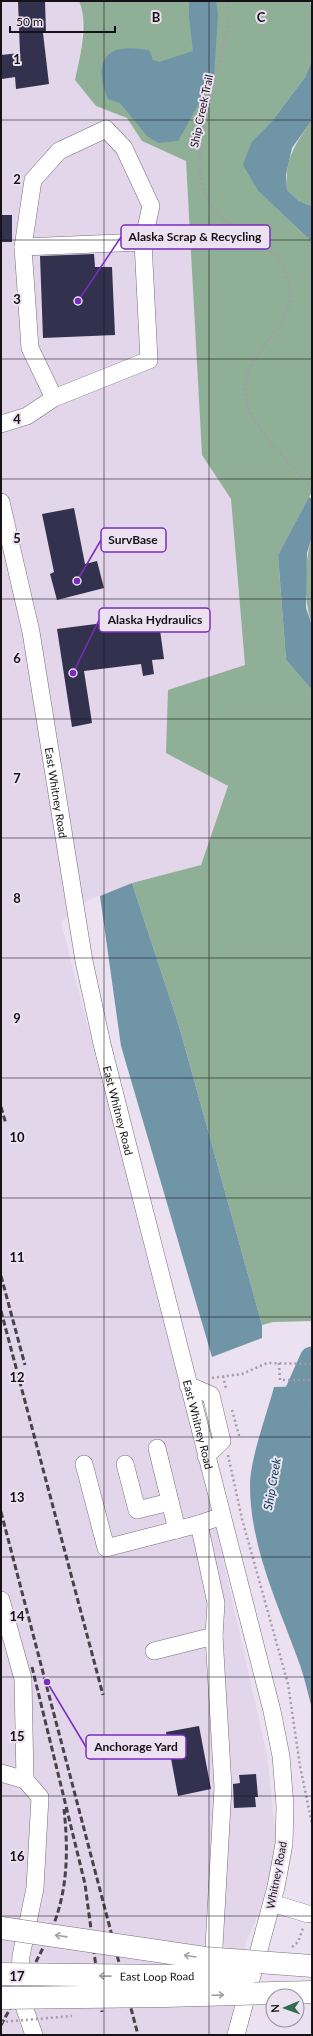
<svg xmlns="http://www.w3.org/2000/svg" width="313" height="2036" font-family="Lato,sans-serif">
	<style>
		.built { fill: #e3d5ea }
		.forest { fill: #8faf96 }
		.water { fill: #6f95a7 }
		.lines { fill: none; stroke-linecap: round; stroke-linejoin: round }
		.river { stroke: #6f95a7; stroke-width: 25 }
		.building { fill: #32324e }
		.minor-casing { stroke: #776e7b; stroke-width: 18 }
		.path { stroke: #a49ca7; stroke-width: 2.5; stroke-dasharray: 2 3; stroke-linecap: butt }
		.minor { stroke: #fff; stroke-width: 17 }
		.rail { stroke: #48434a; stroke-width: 3; stroke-dasharray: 6 3; stroke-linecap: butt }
		.major-bridge-casing { stroke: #776e7b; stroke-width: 23; stroke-linecap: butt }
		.path-bridge { stroke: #a49ca7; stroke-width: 2.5; stroke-dasharray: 2 3; stroke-linecap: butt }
		.major-bridge { stroke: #fff; stroke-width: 22 }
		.oneway { stroke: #a1a0a2 }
		.grid { fill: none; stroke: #151116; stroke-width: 1; stroke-opacity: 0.55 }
		.labels { text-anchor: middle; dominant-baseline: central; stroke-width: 4; stroke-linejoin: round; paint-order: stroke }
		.street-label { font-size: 11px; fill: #151116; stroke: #ebe1f0 }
		.water-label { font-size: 12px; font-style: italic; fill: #003a4e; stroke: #ebe1f0 }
		.grid-label { font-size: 13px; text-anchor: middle; font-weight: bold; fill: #151116; stroke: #ebe1f0; stroke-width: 4; stroke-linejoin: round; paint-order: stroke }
		.leader { fill: none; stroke: #7b2cbf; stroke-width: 1.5 }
		.callout-dot { fill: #7b2cbf; stroke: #ebe1f0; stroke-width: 1.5 }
		.callout { fill: #ebe1f0; stroke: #7b2cbf; stroke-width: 1.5 }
		.callout-label { font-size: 12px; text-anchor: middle; font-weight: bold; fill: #151116 }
	</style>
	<rect width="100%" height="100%" fill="#ebe1f0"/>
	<!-- built -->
	<path class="built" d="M1 1H79L83 11 81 51 75 80 96 106 127 118 142 141 186 161 202 455 231 499 245 665 166 753 228 786 201 865 132 883 88 900 61 922 215 1524 267 1755 279 1869 246 1942 228 2035H1Z"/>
	<!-- forest -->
	<path class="forest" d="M79 1H310L312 10V60L305 77 272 121 252 141 259 192 312 242V492L278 555 286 660 312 690V1321L273 1322 262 1325 179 1026 132 883 201 865 228 786 166 753 168 690 245 665 231 499 202 455 186 161 142 141 127 118 96 106 75 80C80 56 89 24 79 1Z
		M312 120V206L299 201 287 190C285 158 294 146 312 120Z
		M312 537V625C303 598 304 564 312 537Z"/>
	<!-- water -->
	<path class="water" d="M189 1H216L218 14 214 77 178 141 158 143 147 136 120 103 108 99C100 81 95 54 121 49 130 47 141 49 149 50L153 60 159 62 193 51 189 17Z
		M312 60V120L292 148 286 175 287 190 299 201 312 206V242L259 192 243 165 252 141 272 121 305 77Z
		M309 497 312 499V537L307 553 306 608 312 625V690L286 660 278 555Z
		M132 883 179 1026 262 1325V1338L212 1357 121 1046 100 896Z
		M312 1386V1709C308 1694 305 1679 300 1665 279 1606 250 1548 250 1485 250 1459 267 1414 274 1387Z"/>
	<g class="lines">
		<!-- river -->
		<path class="river" d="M288 1419 296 1395 312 1359"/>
	</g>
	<!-- building -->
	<path class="building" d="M18 1H45L46 33H43L49 84 16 89 15 77 2 79 1 55 20 53Z
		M1 215H12V242H1Z
		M94 254 95 267H112L115 335 43 338 40 256Z
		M74 508 85 564 97 561 104 588 57 600 50 574 54 572 42 514Z
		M150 617 152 631 160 630 164 659 152 660 154 674 143 676 141 664 84 671 92 723 72 727 57 629Z
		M199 1726 211 1789 178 1796 166 1732Z
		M256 1774 258 1797H255L256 1807 234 1808 233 1784 240 1783 239 1775Z"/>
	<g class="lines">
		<defs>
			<g id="minor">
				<path d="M23 247 33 180 59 151 106 129 124 148 151 206 143 242"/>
				<path d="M1 424 27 416 54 398 149 360 143 242 23 247 30 348 54 398"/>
				<path id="s1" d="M1 502 31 632 84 961 102 1044 272 1711 281 1756 285 1806 284 1844 276 1887 236 2035"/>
				<path d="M188 1385 211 1395 222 1441 206 1456"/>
				<path d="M157 1448 177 1530"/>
				<path d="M84 1464 106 1548 199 1524"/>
				<path d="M125 1464 137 1510 170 1502"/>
				<path d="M1 1600 23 1679 25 1780"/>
				<path d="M154 1651 214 1636 216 1603 199 1524 222 1516"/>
				<path d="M1 1773 25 1780 40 1797 35 1888 21 1956 19 1992 34 2035"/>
				<path d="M272 1903 308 1914"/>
				<path d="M214 1947 223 1787 214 1636"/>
			</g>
		</defs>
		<!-- minor casing -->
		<use href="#minor" class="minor-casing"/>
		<!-- path -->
		<path class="path" d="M227 1V29L201 139C197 174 200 203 231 225 257 244 276 244 288 280 305 330 225 355 250 411 261 437 293 466 312 488
			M279 1363 280 1380H312
			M223 1376 226 1389
			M212 1378 242 1374 267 1363 312 1364
			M232 1410 239 1435 237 1437
			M228 1455 242 1519 288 1684 300 1766 312 1824
			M292 1947 298 1942 303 1928
			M286 2035V2034"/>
		<!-- minor -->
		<use href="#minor" class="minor"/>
		<!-- rail -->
		<path class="rail" d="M1 1107 6 1124
			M1 1276 25 1365
			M1 1311 103 1695
			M1 1512 138 2035
			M32 1667 85 1884 102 2012
			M1 2025C20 1990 42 1955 56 1918 68 1883 68 1846 64 1809"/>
		<defs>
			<g id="major-bridge">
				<path d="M1 1928 205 1958 312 1966"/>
				<path id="s2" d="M1 1974 164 1976 249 1973"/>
				<path d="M1 1998 165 1996 312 1992"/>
			</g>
		</defs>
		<!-- major-bridge casing -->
		<use href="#major-bridge" class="major-bridge-casing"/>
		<!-- path-bridge -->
		<path class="path-bridge" d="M1 2022 72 2016"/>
		<!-- major-bridge -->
		<use href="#major-bridge" class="major-bridge"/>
	</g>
	<!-- one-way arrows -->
	<defs><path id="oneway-shaft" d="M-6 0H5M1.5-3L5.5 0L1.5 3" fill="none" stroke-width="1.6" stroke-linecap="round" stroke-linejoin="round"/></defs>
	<g class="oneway">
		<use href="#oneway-shaft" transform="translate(61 1936) rotate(-172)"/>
		<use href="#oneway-shaft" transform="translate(190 1956) rotate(-171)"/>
		<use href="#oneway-shaft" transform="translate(105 1976) rotate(-179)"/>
		<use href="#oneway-shaft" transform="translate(218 1995) rotate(-2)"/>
	</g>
	<!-- grid -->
	<path class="grid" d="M104 1V2035M209 1V2035M1 120H312M1 240H312M1 359H312M1 479H312M1 599H312M1 719H312M1 838H312M1 958H312M1 1078H312M1 1198H312M1 1317H312M1 1437H312M1 1557H312M1 1677H312M1 1796H312M1 1916H312"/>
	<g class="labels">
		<!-- street labels -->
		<g class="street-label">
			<text transform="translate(201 111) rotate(-78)">Ship Creek Trail</text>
			<text stroke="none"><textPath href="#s1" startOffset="296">East Whitney Road</textPath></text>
			<text stroke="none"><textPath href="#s1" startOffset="620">East Whitney Road</textPath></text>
			<text stroke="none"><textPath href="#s1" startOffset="944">East Whitney Road</textPath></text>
			<text transform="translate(276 1875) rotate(-79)">Whitney Road</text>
			<text stroke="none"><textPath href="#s2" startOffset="156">East Loop Road</textPath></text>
		</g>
		<!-- water labels -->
		<g class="water-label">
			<text transform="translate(272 1484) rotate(-80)">Ship Creek</text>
		</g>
	</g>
	<g class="grid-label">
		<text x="156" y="22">B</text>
		<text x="261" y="22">C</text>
		<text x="17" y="64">1</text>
		<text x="17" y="184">2</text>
		<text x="17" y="304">3</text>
		<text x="17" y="424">4</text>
		<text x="17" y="543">5</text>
		<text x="17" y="663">6</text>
		<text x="17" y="783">7</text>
		<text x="17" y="903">8</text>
		<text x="17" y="1023">9</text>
		<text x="17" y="1142">10</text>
		<text x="17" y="1262">11</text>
		<text x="17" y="1382">12</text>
		<text x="17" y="1502">13</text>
		<text x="17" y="1621">14</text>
		<text x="17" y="1741">15</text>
		<text x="17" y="1861">16</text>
		<text x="17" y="1981">17</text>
	</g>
	<!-- callouts -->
	<path class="leader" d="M78 301L121 237M77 581L101 540M73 673L99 620M47 1682L86 1747"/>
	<g class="callout-dot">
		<circle cx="78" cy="301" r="4"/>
		<circle cx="77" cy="581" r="4"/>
		<circle cx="73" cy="673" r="4"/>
		<circle cx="47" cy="1682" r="4"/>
	</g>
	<g class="callout">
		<rect x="121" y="225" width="149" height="24" rx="4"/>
		<rect x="101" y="528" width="65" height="24" rx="4"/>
		<rect x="99" y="608" width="111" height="24" rx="4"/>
		<rect x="86" y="1735" width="100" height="24" rx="4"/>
	</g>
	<g class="callout-label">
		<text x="195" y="241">Alaska Scrap &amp; Recycling</text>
		<text x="133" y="544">SurvBase</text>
		<text x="155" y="624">Alaska Hydraulics</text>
		<text x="136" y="1751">Anchorage Yard</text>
	</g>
	<!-- border -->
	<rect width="313" height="2036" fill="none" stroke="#151116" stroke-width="4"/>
	<!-- north arrow -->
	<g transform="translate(285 2008) rotate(268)"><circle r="19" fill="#ebe1f0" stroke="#958e99"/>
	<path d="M0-3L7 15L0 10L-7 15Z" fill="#32694f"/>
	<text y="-6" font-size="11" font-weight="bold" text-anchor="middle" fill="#151116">N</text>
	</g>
	<!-- scale -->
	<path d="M10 26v6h105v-6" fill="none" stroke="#151116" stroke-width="2"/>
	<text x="16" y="26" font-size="12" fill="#151116" stroke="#ebe1f0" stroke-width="3" paint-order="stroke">50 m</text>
</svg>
